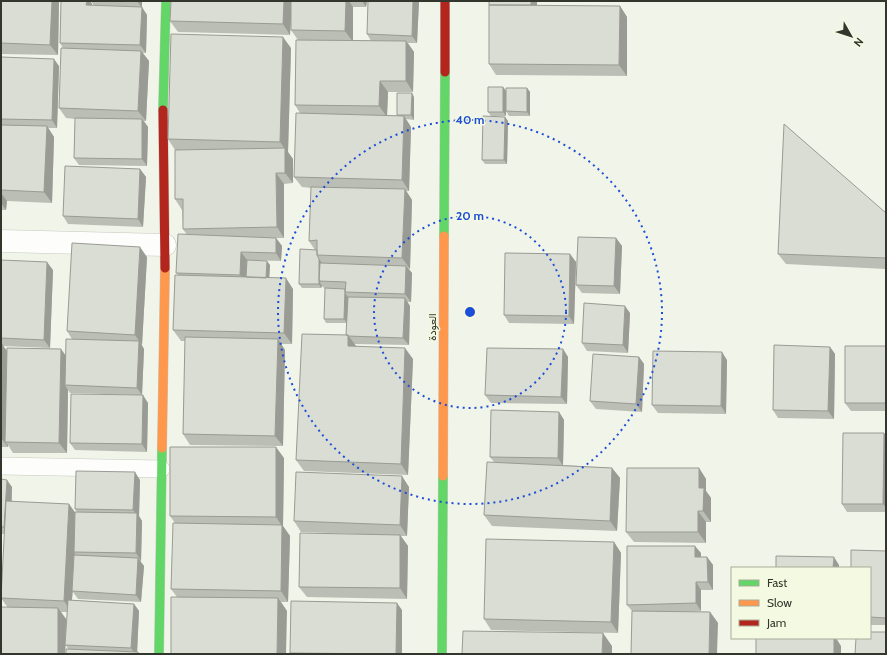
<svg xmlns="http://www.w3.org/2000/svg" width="887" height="655" font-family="Cabin,Vazirmatn,sans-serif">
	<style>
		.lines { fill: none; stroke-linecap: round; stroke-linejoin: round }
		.lane-casing { stroke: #c6c9bf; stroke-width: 18 }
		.street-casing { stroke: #c6c9bf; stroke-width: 23 }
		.fast-casing { stroke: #c6c9bf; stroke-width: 10 }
		.slow-casing { stroke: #c6c9bf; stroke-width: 10 }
		.jam-casing { stroke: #c6c9bf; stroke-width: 10 }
		.lane { stroke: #fdfdfc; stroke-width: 17 }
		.street { stroke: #fdfdfc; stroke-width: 22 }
		.fast { stroke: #63d668; stroke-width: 9 }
		.slow { stroke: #ff974d; stroke-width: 9 }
		.jam { stroke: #b3261e; stroke-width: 9 }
		.wall { fill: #bbbeb5; fill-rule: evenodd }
		.shaded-wall { fill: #999b94 }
		.building { fill: #daddd3; stroke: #999b94 }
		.ring { fill: none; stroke: #1d4ed8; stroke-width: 2; stroke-dasharray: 2 4 }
		.labels { text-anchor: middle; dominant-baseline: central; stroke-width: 3; stroke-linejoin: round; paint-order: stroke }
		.street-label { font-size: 11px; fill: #33362d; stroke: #f4fae2 }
		.centre { fill: #1d4ed8; stroke: #f4fae2; stroke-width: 2 }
		.ring-label { font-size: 12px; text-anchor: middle; font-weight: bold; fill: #1d4ed8; stroke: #f4fae2; stroke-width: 3; stroke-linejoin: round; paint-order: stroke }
	</style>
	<rect width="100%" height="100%" fill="#f1f4e8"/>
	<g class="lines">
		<defs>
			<path id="lane" d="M1 466 161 469"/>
			<path id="street" d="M1 241 165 245"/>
			<path id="fast" d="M163 110 166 1
				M444 236 445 72
				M159 654 162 448
				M442 654 443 476"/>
			<path id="slow" d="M162 448 165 268
				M443 476 444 236"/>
			<path id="jam" d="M445 72V1
				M163 110 165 268"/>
		</defs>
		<!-- lane casing -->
		<use href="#lane" class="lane-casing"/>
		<!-- street casing -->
		<use href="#street" class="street-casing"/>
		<!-- fast casing -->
		<use href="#fast" class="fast-casing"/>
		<!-- slow casing -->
		<use href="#slow" class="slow-casing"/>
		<!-- jam casing -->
		<use href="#jam" class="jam-casing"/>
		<!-- lane -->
		<use href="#lane" class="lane"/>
		<!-- street -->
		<use href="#street" class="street"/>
		<!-- fast -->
		<use href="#fast" class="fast"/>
		<!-- slow -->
		<use href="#slow" class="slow"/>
		<!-- jam -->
		<use href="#jam" class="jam"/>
	</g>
	<!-- wall -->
	<path class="wall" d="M1 1H59L58 55 1 54Z
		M61 1H90L92 4V6H94L91 1H142V8L147 15 146 53H143L149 61 146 121H144L148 127 147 166 79 165 74 158 75 119 66 118 59 108 63 48 60 43Z
		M171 1H367L366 7H353V40L371 41 367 34 419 1 417 43H408L414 52 413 92H388L387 115 397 116 414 97V120L406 119 411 127 409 191H406L412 200 410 269 408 268 412 273 411 302H407L410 306 409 345 354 344 356 346 413 359 408 475 304 471 296 460 346 335 347 323H326L324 319 325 289 322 286 321 288H302L299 284 315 250 309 241 311 188 302 187 294 177 300 113 295 105 298 40 291 30V11L290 35 178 32 170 21Z
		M537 6H620L627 17V76L496 75 489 64Z
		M291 48 288 152 293 159V183L284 184V238H274H276L282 246 281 261 248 260 270 265 269 278 293 289 292 344H281L285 350 283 446 190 445 183 434 185 341H181L173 330 178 275 176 273 187 235 183 229 182 210 175 199V150L168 139Z
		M1 57 59 66 57 128H48L54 137 52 203 7 201 6 210H1Z
		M503 87 506 91V116H491L488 112Z
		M527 88 530 92V116H509L506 111Z
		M505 117 508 121 507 164H485L482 160Z
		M140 169 146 177 143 227 68 224 63 216Z
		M886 213V269L786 264 778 254Z
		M616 238 622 246 620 294 582 293 576 285Z
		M570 254 576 262 574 324 509 323 504 315Z
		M147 257 142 345 144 349 142 395 70 393 68 390 67 453H13L8 445V447H1V260L53 270 50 348 3 346 7 351 66 356 72 339 67 331Z
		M630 313 628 353 587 351 582 343Z
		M886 346V411H851L845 403Z
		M830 347 835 354 834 419 778 418 773 410Z
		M563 349 568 357 567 404 491 403 485 395Z
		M639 357 644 364 642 412 596 409 590 401Z
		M727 360 726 414 658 413 652 405Z
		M148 403 147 452 75 450 70 443Z
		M559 412 564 420 563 465 612 468 620 478 617 531 492 526 484 515 494 462 490 457Z
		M884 433 886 436V512H847L842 504Z
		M284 458 283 526 290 536 288 602H281L287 611 177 597 171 589 175 523 170 516Z
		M699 468 706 479V491L711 498V522H706V543L634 542 626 532Z
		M1 479 12 487V501L75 512H77L75 509 140 480 139 516 142 521 141 561H140L144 566 141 602 78 599 73 592 72 600 134 604 139 611 137 652H138L139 654H66L68 649 66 645 65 654H1L8 608 1 598 5 534H1ZM61 612H67L66 642V619Z
		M409 487 407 536H401L408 546 407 599 307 597 299 587 359 534 301 532 294 521Z
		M614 542 621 553 618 633 491 630 484 619Z
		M886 551V625H870V568Z
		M701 553V557H707L713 565V590H701V611H680L710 612 718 623 632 611 627 605Z
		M402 610V654H291L290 653Z"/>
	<!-- shaded-wall -->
	<path class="shaded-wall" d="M52 1H59L58 55 50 45Z
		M87 1H90L92 4V13L86 5Z
		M137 1H142V8Z
		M284 1H292L290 35 283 24Z
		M346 1H349L353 7V42L345 31Z
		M362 1H367L366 7Z
		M413 1H419L417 43 412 36Z
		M531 1H537V13L531 5Z
		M620 6 627 17V76L619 65Z
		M142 7 147 15 146 53 140 45Z
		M283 37 291 48 288 152 293 159V183L285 173V149L280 142Z
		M406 41 414 52 413 92 406 81Z
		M141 51 149 61 146 121 138 111Z
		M54 59 59 66 57 128 52 120Z
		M380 81 388 92 387 117 379 106Z
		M503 87 506 91V116L503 112Z
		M527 88 530 92V116L527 112Z
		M412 93 414 97V120L411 115Z
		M404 116 411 127 409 191 402 180Z
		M505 117 508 121 507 164 504 160Z
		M142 119 148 127 147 166 142 159Z
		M47 126 54 137 52 203 44 192Z
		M140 169 146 177 143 227 138 219Z
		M276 173 284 184V238L277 227Z
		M405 189 412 200 410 269 402 258Z
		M1 193 7 201 6 210 1 203Z
		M276 238 282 246 281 261 276 253Z
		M616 238 622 246 620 294 614 286Z
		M140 247 147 257 142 345 135 335Z
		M241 252 247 260 246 283 240 275Z
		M570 254 576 262 574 324 569 316Z
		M319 259 322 263V282L319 281Z
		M267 261 270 265 269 282 266 278Z
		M47 262 53 270 50 348 44 340Z
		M406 266 412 273 411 302 405 294Z
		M286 278 293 289 292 344 284 333Z
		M319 281 322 286 321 288 319 284Z
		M345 293 348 297 347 323 344 319Z
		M405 298 410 306 409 345 403 338Z
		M625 306 630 313 628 353 623 345Z
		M348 335 356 346H348Z
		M278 339 285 350 283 446 275 436Z
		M139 341 144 349 142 395 137 388Z
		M2 344 9 354 5 442 8 445V447L1 438Z
		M830 347 835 354 834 419 828 411Z
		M405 348 413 359 408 475 401 464Z
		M61 349 69 360 65 385 68 390 67 453 59 443Z
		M563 349 568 357 567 404 561 397Z
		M722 352 727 360 726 414 721 406Z
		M639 357 644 364 642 412 636 404Z
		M143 395 148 403 147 452 142 444Z
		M559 412 564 420 563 466 558 458Z
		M884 433 886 436V508L883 504Z
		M276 447 284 458 283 526 290 536 288 602 281 591 282 526 276 517Z
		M612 468 620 478 617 531 610 521Z
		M699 468 706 479V491L711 498V522L703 511 699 488Z
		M135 472 140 480 139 516 142 521 141 561 136 553 137 515 133 510Z
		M402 476 409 487 407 536 400 525Z
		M7 480 12 487 10 535 4 527Z
		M69 504 77 515 74 552 75 554 71 612 64 601Z
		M698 511 706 522V543L698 532Z
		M400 535 408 546 407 599 400 588Z
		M614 542 621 553 618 633 611 622Z
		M695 546 701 553V565L695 557Z
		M707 557 713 565V590L708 582Z
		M834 557 839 565V568H833Z
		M138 558 144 566 141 602 136 595Z
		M696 582 701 590V611L696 603Z
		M278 598 287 611 286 654H277Z
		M397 603 402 610V654H396Z
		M134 604 139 611 137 654H135L131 648Z
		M58 608 66 619 65 654H58Z
		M710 612 718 623 717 654H709Z
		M603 633 612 646V654H602Z
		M834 638H836L841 646V654H834Z"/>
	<!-- building -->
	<path class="building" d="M1 1H52L50 45 1 43Z
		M61 1H87L86 5 142 7 140 45 60 43Z
		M171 1H284L283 24 170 21Z
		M291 1H346L345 31 291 30Z
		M368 1H413L412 36 367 34Z
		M489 1H531V5H489Z
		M489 5 620 6 619 65 489 64Z
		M171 34 283 37 280 142 168 139Z
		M296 40 406 41V81H380L379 106 295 105Z
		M61 48 141 51 138 111 59 108Z
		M1 57 54 59 52 120 1 119Z
		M488 87H503V112H488Z
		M506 88H527V112L506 111Z
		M397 93H412L411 115H397Z
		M296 113 404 116 402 180 294 177Z
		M483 116 505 117 504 160H482Z
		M75 118 142 119V159L74 158Z
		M784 124 886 213V258L778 254Z
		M1 125 47 126 44 192 1 190Z
		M285 148V173H276L277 227 183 229V199H175V150Z
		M65 166 140 169 138 219 63 216Z
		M311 187 405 189 402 258 317 255V240L309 241Z
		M178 234 276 238V253L241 252 240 275 176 273Z
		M578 237 616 238 614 286 576 285Z
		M72 243 140 247 135 335 67 331Z
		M300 249 317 250V255L319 259V284H299Z
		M505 253 570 254 569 316 504 315Z
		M1 260 47 262 44 340 1 338Z
		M247 260 267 261 266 278 246 277Z
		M320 263 406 266 405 294 345 292 346 282 319 281Z
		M175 275 286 278 284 333 173 330Z
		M325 288 345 289 344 319H324Z
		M348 297 405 298 403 338 348 336V335H346Z
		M584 303 625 306 623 345 582 343Z
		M302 334 348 335V346L405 348 401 464 296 460Z
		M185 337 278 339 275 436 183 434Z
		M66 339 139 341 137 388 65 385Z
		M1 344H2L1 387Z
		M774 345 830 347 828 411 773 410Z
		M845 346H886V403H845Z
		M7 348 61 349 59 443 5 442Z
		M487 348 563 349 561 397 485 395Z
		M653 351 722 352 721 406 652 405Z
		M593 354 639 357 636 404 590 401Z
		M71 394 143 395 142 444 70 443Z
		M491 410 559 412 558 458 490 457Z
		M843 433H884L883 504H842Z
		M170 447H276V517L170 516Z
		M487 462 612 468 610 521 484 515Z
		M627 468H699V488H704L703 511H698V532H626Z
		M76 471 135 472 133 510 75 509Z
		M296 472 402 476 400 525 294 521Z
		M1 479 7 480 4 527H1Z
		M6 501 69 504 64 601 1 598Z
		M75 512 137 513 136 553 74 552Z
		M173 523 282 525 281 591 171 589Z
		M300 533 400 535V588L299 587Z
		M486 539 614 542 611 622 484 619Z
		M627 546H695V557H707L708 582H696V603L627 605Z
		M851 550 886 551V618L870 617V568H851Z
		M74 555 138 558 136 595 72 591Z
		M776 556 834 557 833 568H776Z
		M171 597 278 598 277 654H171Z
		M68 600 134 604 131 648 65 645Z
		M291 601 397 603 396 654 290 653Z
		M1 607 58 608V654H1Z
		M632 611 710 612 709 654H631Z
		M463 631 603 633 602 654H462Z
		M870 632H886V654H855L856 638H870Z
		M756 638H834V654H756Z
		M66 649 138 652V654H66Z"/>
	<!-- distance rings -->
	<g class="ring">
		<circle cx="470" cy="312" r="96"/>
		<circle cx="470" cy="312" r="192"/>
	</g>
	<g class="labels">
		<!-- street labels -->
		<g class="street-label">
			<text transform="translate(432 327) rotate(-90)">العودة</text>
		</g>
	</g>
	<circle cx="470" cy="312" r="6" class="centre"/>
	<g class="ring-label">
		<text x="470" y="124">40 m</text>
		<text x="470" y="220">20 m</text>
	</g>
	<!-- border -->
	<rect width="887" height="655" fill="none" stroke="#33362d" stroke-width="4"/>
	<!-- legend -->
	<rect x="731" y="567" width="140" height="72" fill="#f4fae2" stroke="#a7ac9a"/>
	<rect x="739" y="580" width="20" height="6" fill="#63d668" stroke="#a7ac9a"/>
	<text x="767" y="587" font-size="12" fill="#33362d">Fast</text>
	<rect x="739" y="600" width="20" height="6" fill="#ff974d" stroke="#a7ac9a"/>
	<text x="767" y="607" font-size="12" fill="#33362d">Slow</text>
	<rect x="739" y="620" width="20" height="6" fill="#b3261e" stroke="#a7ac9a"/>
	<text x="767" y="627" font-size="12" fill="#33362d">Jam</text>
	<!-- north arrow -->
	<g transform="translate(851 36) rotate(129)" stroke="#f4fae2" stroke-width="3" paint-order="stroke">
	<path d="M0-3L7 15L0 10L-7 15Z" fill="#33362d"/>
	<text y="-6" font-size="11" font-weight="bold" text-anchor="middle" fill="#33362d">N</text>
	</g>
</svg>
